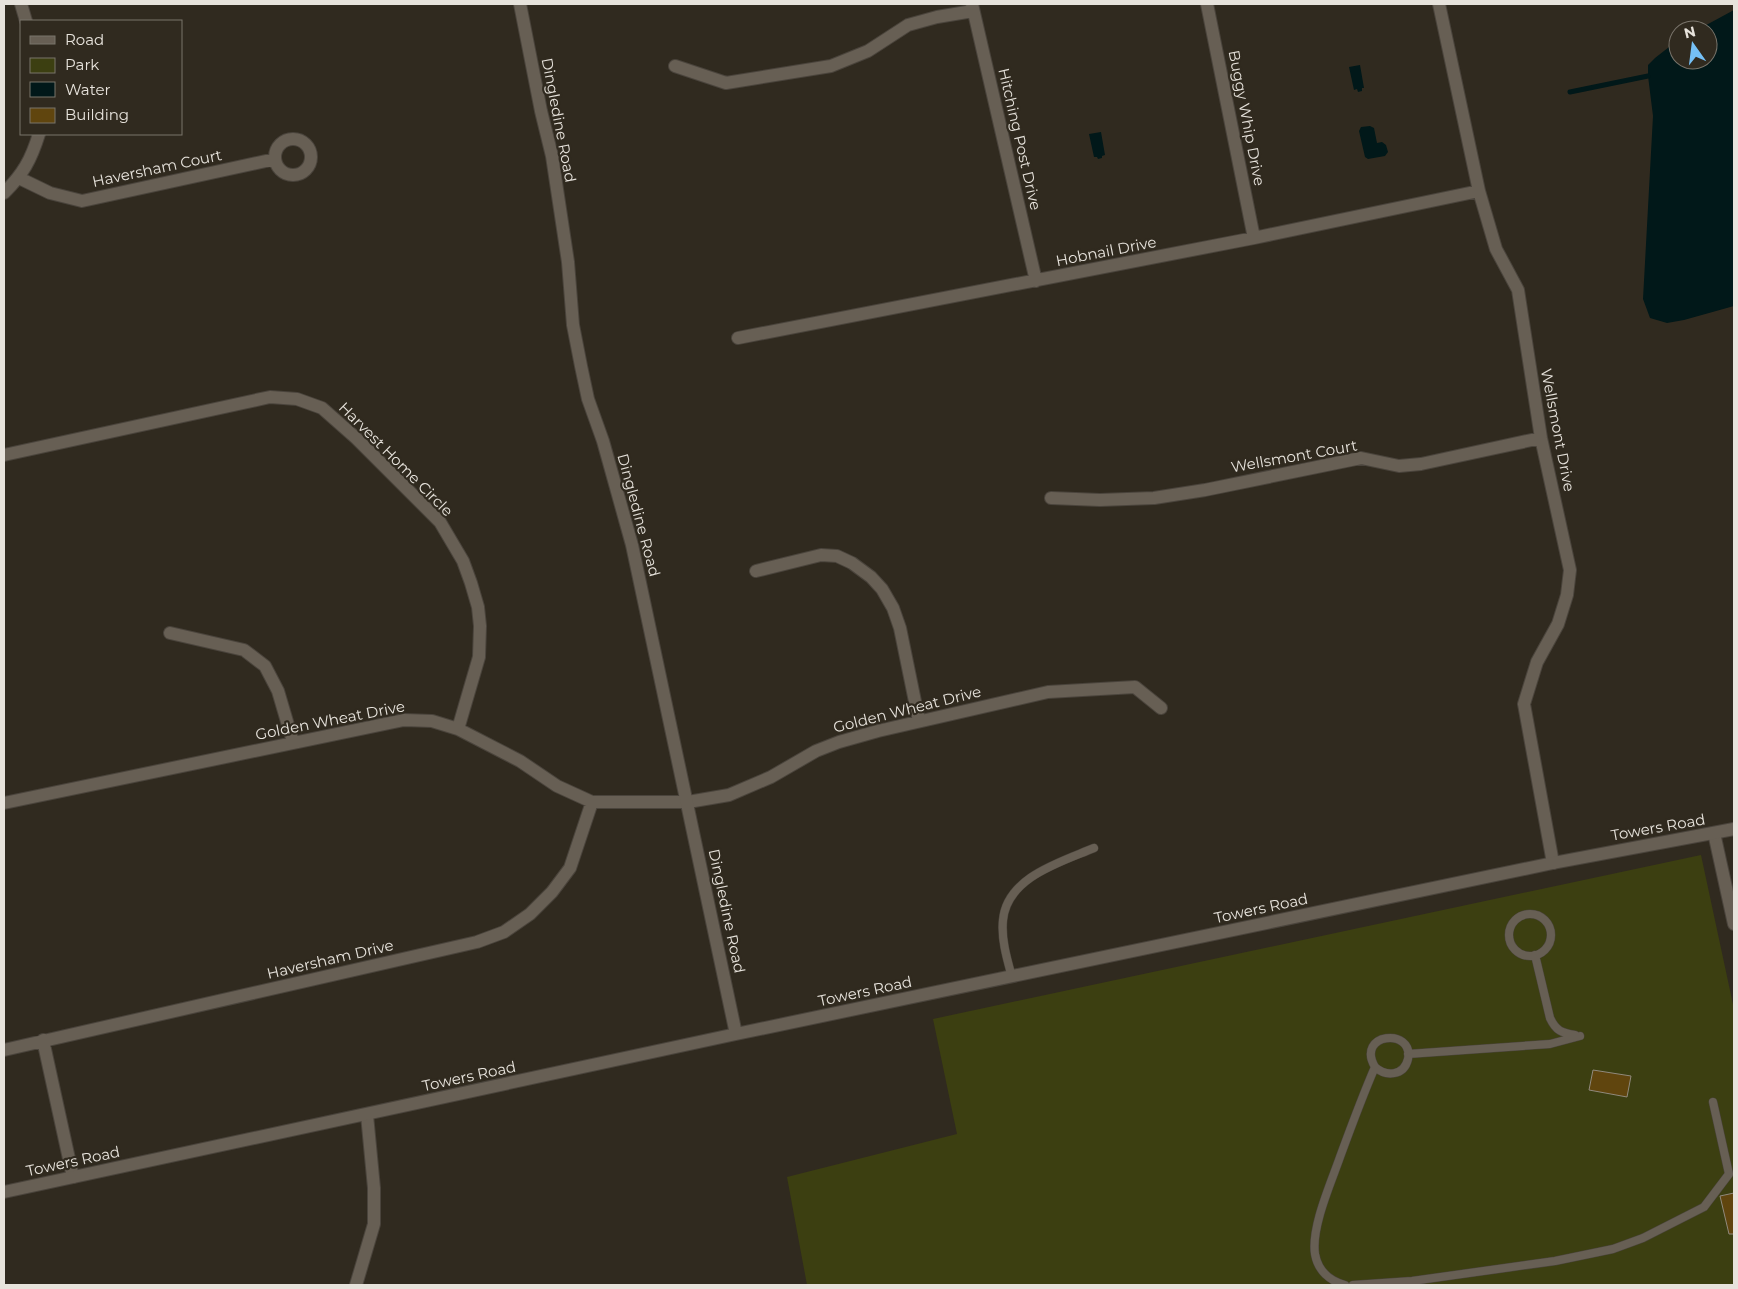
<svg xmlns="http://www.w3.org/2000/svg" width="1738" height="1289" font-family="Montserrat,sans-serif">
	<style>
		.green { fill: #3c3f11 }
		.water { fill: #011819 }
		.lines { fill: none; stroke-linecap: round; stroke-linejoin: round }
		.stream { stroke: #011819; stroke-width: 5 }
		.building { fill: #60450e; stroke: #90897c }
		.lane-casing { stroke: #4a443c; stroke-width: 9 }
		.street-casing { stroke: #4a443c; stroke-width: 14 }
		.secondary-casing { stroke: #4a443c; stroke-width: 14 }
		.lane { stroke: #675f54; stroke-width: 8 }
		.street { stroke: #675f54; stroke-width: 12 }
		.secondary { stroke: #675f54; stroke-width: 12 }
		.labels { text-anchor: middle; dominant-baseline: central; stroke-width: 4.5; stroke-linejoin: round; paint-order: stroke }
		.street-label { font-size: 15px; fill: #e7e3dc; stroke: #302a1f }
	</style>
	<rect width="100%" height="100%" fill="#302a1f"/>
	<!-- green -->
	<path class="green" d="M1701 855 1734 1009V1285H807L787 1177 957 1134 933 1019Z"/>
	<!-- water -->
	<path class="water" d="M1734 10V306L1684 320 1667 323 1650 318 1643 299 1653 116 1648 76V65L1655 58 1678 40V60H1708V30H1697Z
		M1360 65 1364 88H1362V91L1358 92 1357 89 1354 90 1349 67Z
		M1370 126 1374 128 1377 143 1382 142 1386 145 1388 152 1385 156 1368 159 1365 157 1359 131 1361 127Z
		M1101 132 1105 155 1102 156V158L1098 159 1097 157H1094L1089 134Z"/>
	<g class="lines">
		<!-- stream -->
		<path class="stream" d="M1570 92 1648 76"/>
	</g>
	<!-- building -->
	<path class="building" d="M1593 1070 1631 1076 1627 1097 1589 1090Z
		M1734 1193V1234H1729L1720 1196Z"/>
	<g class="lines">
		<defs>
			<path id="lane" d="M1509 935a21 21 0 1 1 42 0a21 21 0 1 1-42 0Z
				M1535 955 1550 1018C1556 1031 1562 1033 1575 1035
				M1012 977C1007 959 1001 939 1003 920 1007 877 1061 862 1094 848
				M1408 1054 1550 1044 1580 1036
				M1345 1285C1330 1281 1318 1271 1315 1254 1311 1227 1331 1183 1340 1157 1351 1127 1362 1097 1375 1067 1355 1033 1414 1027 1408 1059 1404 1076 1386 1077 1375 1067
				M1353 1285 1412 1281 1555 1261 1613 1249 1643 1238 1704 1207 1729 1174 1713 1102"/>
			<path id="street" d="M21 4 26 21
				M972 4 1036 281
				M1207 4 1254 238
				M1439 4 1479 191 1496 249 1518 290 1541 438 1570 570 1567 595 1558 624 1537 662 1524 704 1553 863
				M675 66 726 83 831 66 868 51 908 25 937 17 973 11
				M275 157a18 18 0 1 1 36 0a18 18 0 1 1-36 0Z
				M19 178 50 193 82 201 275 159
				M4 193C23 174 31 160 39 134
				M738 338 1254 238 1479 191
				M4 455 270 397 297 399 322 408 356 438 440 522 463 561 471 583 478 607 480 626 479 657 458 729
				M1051 498 1100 500 1154 498 1205 490 1361 458 1399 466 1421 464 1541 438
				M756 571 821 555 837 556 852 563 871 577 882 589 893 608 900 628 919 721
				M170 633 244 650 265 666 278 691 293 742
				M4 803 404 720 432 721 458 729 520 761 557 786 592 802H688L729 795 771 777 816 751 839 742 878 731 1048 692 1135 687 1161 708
				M1714 833 1734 924
				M43 1040 73 1177
				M4 1050 477 942 504 932 530 914 552 892 570 868 592 802
				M356 1285 374 1224V1188L367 1115"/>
			<path id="secondary" d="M520 4 541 111 552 156 568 262 573 325 581 366 588 399 603 441 632 545 736 1034
				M4 1192 736 1034 1553 863 1734 829"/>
		</defs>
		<!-- lane casing -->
		<use href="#lane" class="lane-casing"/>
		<!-- street casing -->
		<use href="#street" class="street-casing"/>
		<!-- secondary casing -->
		<use href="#secondary" class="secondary-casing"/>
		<!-- lane -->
		<use href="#lane" class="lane"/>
		<!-- street -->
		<use href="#street" class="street"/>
		<!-- secondary -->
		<use href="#secondary" class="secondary"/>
	</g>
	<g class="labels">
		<!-- street labels -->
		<g class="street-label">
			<text transform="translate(1247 118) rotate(79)">Buggy Whip Drive</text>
			<text transform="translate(559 120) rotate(79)">Dingledine Road</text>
			<text transform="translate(1020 139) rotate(77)">Hitching Post Drive</text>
			<text transform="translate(157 168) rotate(-12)">Haversham Court</text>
			<text transform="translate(1106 251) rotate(-11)">Hobnail Drive</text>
			<text transform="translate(1558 430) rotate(79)">Wellsmont Drive</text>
			<text transform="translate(1294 456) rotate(-10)">Wellsmont Court</text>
			<text transform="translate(396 459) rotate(45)">Harvest Home Circle</text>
			<text transform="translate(639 515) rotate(75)">Dingledine Road</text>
			<text transform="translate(907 709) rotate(-14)">Golden Wheat Drive</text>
			<text transform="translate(330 720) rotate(-11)">Golden Wheat Drive</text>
			<text transform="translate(1658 827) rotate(-10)">Towers Road</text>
			<text transform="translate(1261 908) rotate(-12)">Towers Road</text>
			<text transform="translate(727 911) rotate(78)">Dingledine Road</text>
			<text transform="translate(330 959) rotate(-13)">Haversham Drive</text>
			<text transform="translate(865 991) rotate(-12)">Towers Road</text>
			<text transform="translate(469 1076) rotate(-12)">Towers Road</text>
			<text transform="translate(73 1161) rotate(-12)">Towers Road</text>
		</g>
	</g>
	<!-- border -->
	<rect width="1738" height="1289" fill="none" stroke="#e7e3dc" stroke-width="10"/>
	<!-- legend -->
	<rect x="20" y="20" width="162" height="115" fill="#302a1f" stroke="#79746b"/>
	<rect x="30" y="36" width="25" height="8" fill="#675f54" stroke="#79746b"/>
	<text x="65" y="45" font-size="15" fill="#e7e3dc">Road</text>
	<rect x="30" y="58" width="25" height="15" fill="#3c3f11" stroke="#79746b"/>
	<text x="65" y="70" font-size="15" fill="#e7e3dc">Park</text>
	<rect x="30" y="82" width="25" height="15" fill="#011819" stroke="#79746b"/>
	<text x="65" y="95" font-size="15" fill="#e7e3dc">Water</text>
	<rect x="30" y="108" width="25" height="15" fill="#60450e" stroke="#79746b"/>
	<text x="65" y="120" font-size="15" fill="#e7e3dc">Building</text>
	<!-- north arrow -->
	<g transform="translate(1693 45) rotate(346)"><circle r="24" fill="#302a1f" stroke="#79746b"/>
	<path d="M0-4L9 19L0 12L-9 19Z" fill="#75c0f6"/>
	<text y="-8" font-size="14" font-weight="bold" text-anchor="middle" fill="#e7e3dc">N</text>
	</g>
</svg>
